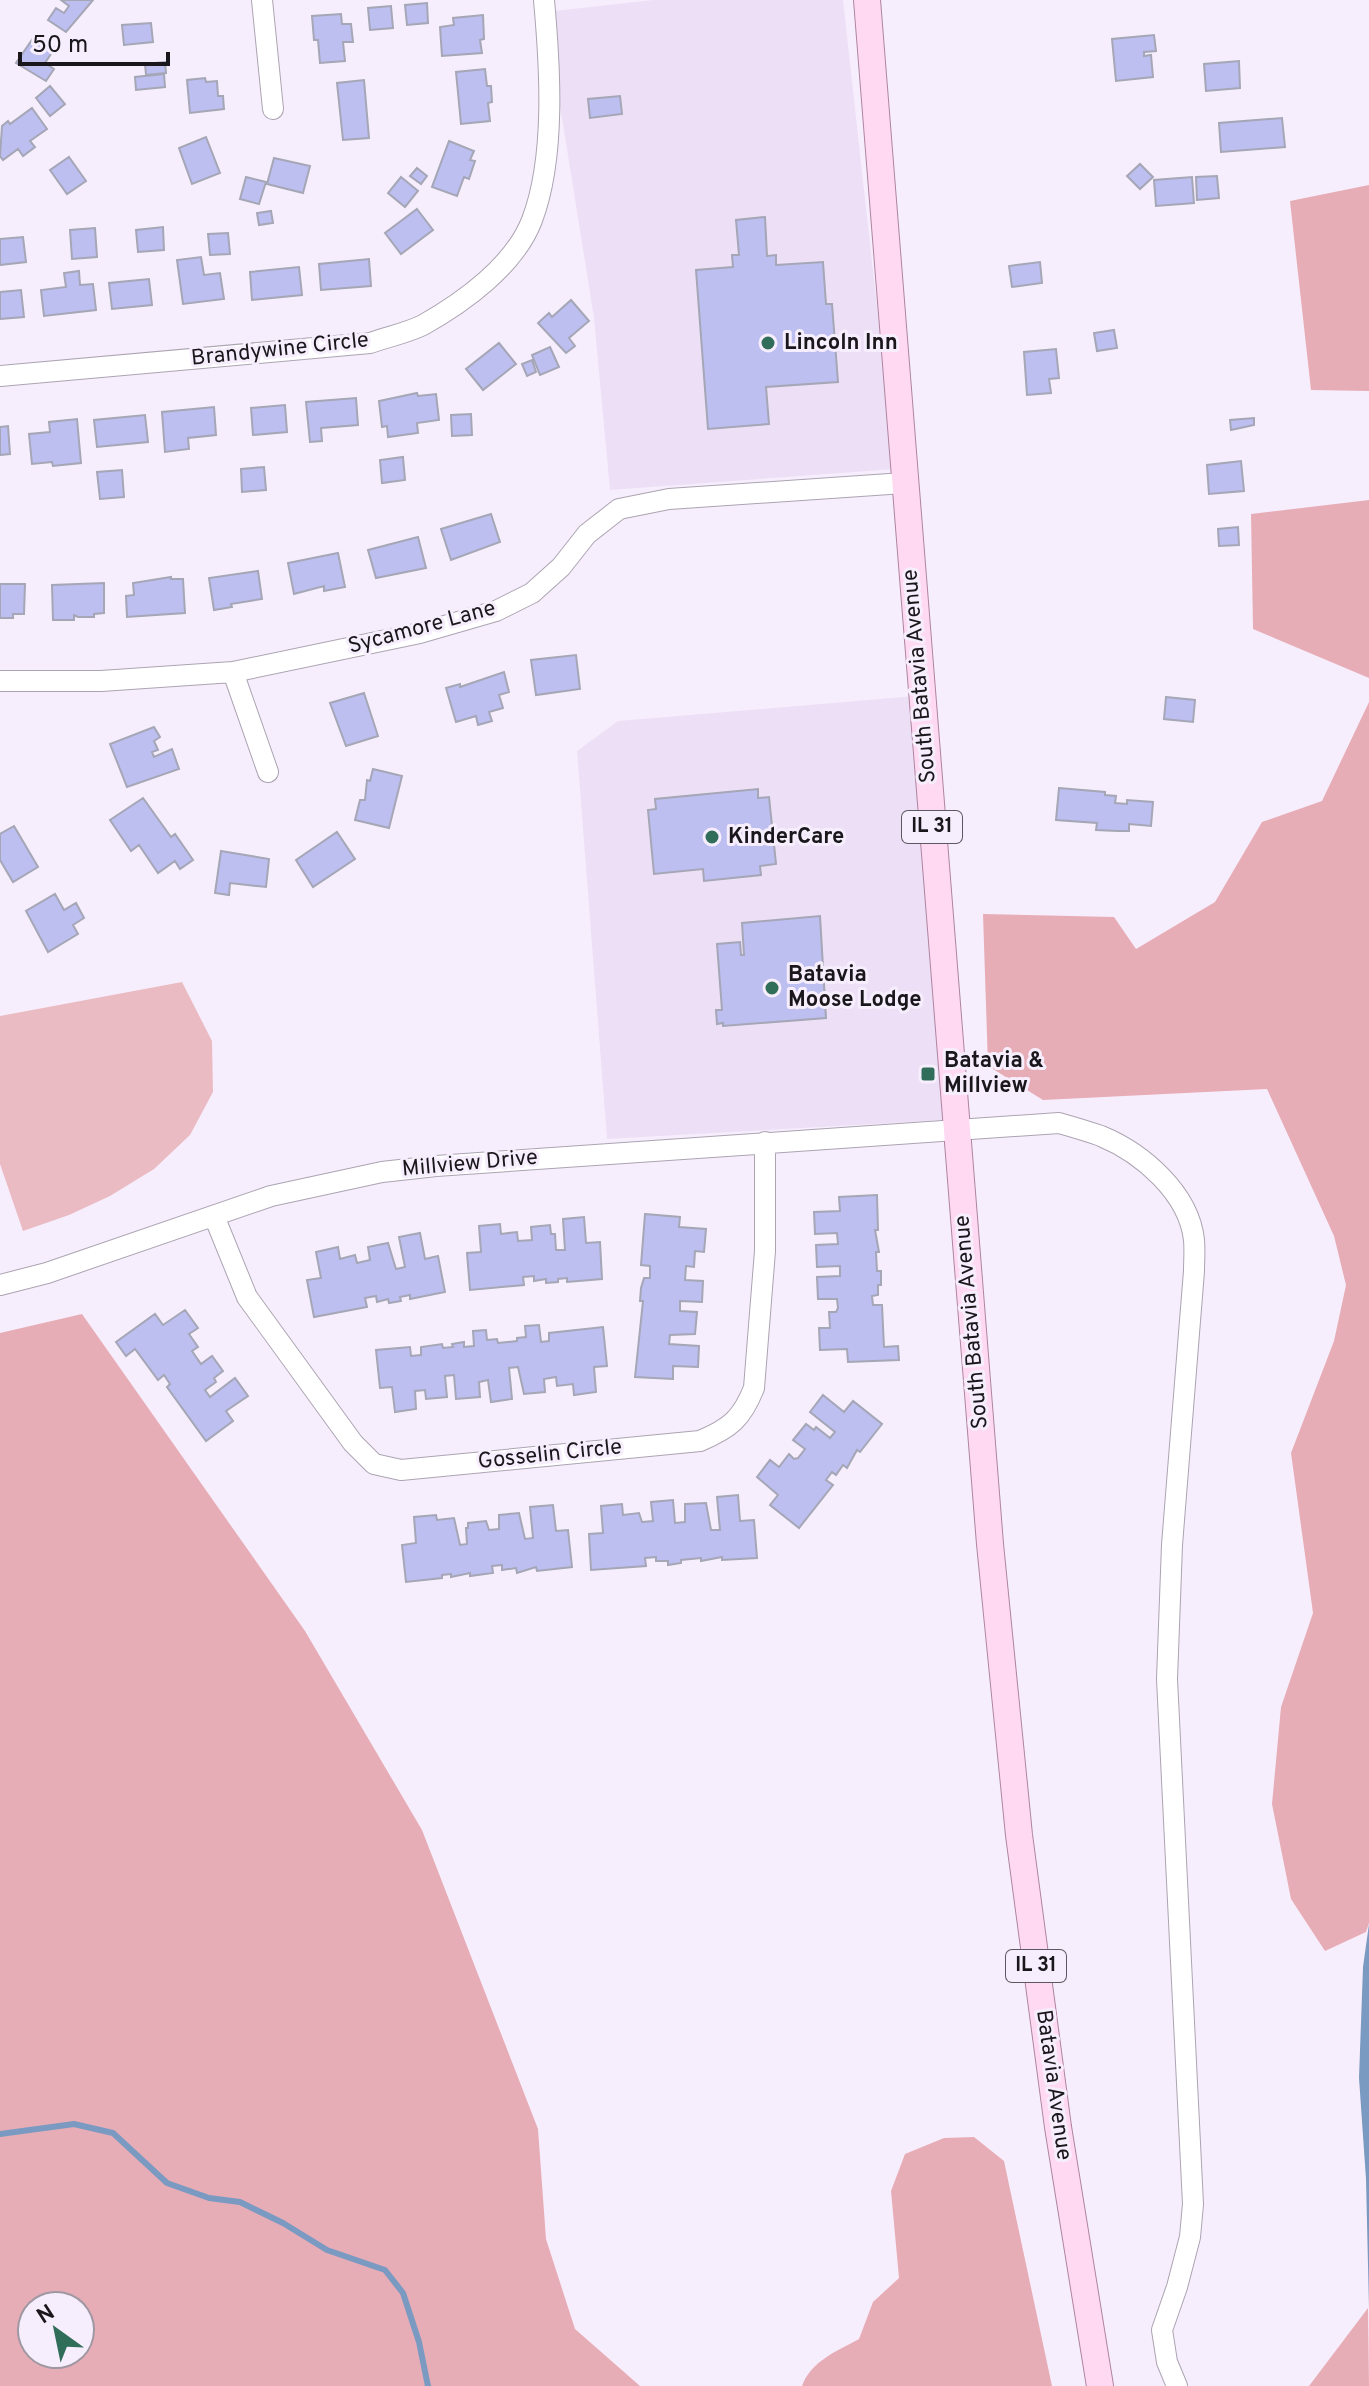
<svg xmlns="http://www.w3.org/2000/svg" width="1369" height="2386" font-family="Overpass,sans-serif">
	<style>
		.built { fill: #ede0f6 }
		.green { fill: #eabbc2 }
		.forest { fill: #e7adb6; fill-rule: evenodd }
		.water { fill: #7a9ac1 }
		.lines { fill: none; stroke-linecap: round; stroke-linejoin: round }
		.stream { stroke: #7a9ac1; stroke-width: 6 }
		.building { fill: #bdbff0; stroke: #a5a6b6; stroke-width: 2 }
		.minor-casing { stroke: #aca4b2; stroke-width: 22 }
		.major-casing { stroke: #ae84a1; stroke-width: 28 }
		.minor { stroke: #fff; stroke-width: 20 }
		.major { stroke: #fed9f1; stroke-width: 26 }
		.poi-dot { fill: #316e59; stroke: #f7eefd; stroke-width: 3 }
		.labels { text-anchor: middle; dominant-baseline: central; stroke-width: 6; stroke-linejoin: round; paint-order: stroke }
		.shield { fill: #f7eefd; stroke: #5c5860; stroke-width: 2 }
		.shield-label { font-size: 20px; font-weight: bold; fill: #1a171c }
		.poi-label { font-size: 22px; font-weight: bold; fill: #1a171c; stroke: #f7eefd; text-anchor: start }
		.street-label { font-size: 22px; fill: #1a171c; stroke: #f7eefd }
	</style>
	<rect width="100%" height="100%" fill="#f7eefd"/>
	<!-- built -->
	<path class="built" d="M653 0H843L895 469 610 490 594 318 545 12Z
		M915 696 944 1120 607 1139 577 751 618 721Z"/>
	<!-- green -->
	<path class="green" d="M182 982 212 1041 213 1092 190 1135 154 1169 110 1196 69 1215 23 1231 0 1164V1016Z"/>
	<!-- forest -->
	<path class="forest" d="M1369 185V391L1311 390 1290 201Z
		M1369 500V678L1253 629 1251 514Z
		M1369 702V1923L1366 1932 1325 1951 1291 1899 1272 1804 1281 1707 1313 1613 1291 1453 1334 1341 1346 1285 1334 1236 1267 1089 1043 1100 988 1066 983 914 1114 917 1136 949 1215 902 1262 822 1322 801Z
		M82 1314 305 1631 422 1830 538 2129 546 2239 575 2329 640 2386H0V1333ZM32 2306H80V2354H32Z
		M974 2137 1004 2161 1052 2386H802C811 2361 837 2351 859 2339L873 2302 899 2278 891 2191 905 2154 944 2138Z
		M1368 2308 1369 2386H1309Z"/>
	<!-- water -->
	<path class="water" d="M1369 1924V2308L1366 2179 1359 2078 1363 1967Z"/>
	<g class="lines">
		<!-- stream -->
		<path class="stream" d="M0 2134 74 2124 113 2133 167 2183 209 2198 240 2202 283 2223 327 2250 385 2270 403 2293 419 2342 428 2386"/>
	</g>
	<!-- building -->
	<path class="building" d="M93 0 66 32 48 20 56 8 64 13 69 6 61 0Z
		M427 3 428 23 407 25 405 5Z
		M391 6 393 28 370 30 368 8Z
		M341 14 342 24H351L353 42H343L345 61 320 63 318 40H314L312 16Z
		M483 15 484 39 480 40 482 53 442 56 440 27 454 25 453 18Z
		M151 23 153 42 124 45 122 25Z
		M36 34 55 48 45 63 54 69 46 81 16 63Z
		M1154 35 1156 51 1144 52V56L1151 55 1153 77 1116 81 1112 39Z
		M1239 61 1240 88 1206 91 1204 64Z
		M165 62 166 73 146 75 145 64Z
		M485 69 487 86H491L492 102 488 103 490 121 461 124 456 72Z
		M164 74 165 87 136 90 135 77Z
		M205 78 206 82 217 81 218 96H223L224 109 190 113 187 80Z
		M364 80 369 138 343 140 337 83Z
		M50 86 65 104 50 116 36 98Z
		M620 96 622 114 590 118 588 99Z
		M32 108 47 129 30 141 35 147 23 156 18 149 3 160 0 156 2 126 8 121 10 124Z
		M1282 118 1285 147 1221 152 1219 123Z
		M206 137 220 173 192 184 179 148Z
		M449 141 474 151 470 160 475 161 469 179 464 177 457 196 432 187Z
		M69 157 86 181 67 194 50 170Z
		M274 158 310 166 303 193 267 184Z
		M1140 164 1153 177 1140 189 1127 176Z
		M417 168 427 176 421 184 410 176Z
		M1217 176 1219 198 1197 200 1196 177Z
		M246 177 266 182 259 204 240 199Z
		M401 177 418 191 405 207 388 193Z
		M1192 177 1194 203 1156 206 1154 180Z
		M417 209 433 230 401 254 385 233Z
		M271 211 273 223 259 225 257 213Z
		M765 217 767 256 776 255V265L823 262 826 304H832L838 382 766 387 769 424 708 429 696 270 733 267 732 255H739L736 220Z
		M163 227 164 250 138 252 136 230Z
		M95 228 97 257 72 259 70 230Z
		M228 233 230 254 210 255 208 234Z
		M23 237 26 262 0 265V239Z
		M201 257 204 275 220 273 224 299 183 304 177 260Z
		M369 259 371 286 321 290 319 264Z
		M1040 262 1042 283 1012 287 1009 266Z
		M299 267 302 295 252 300 250 272Z
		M79 271 80 285 93 284 96 310 44 316 41 290 66 287 64 273Z
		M149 279 152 305 112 309 109 283Z
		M21 290 24 317 0 319V292Z
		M571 300 589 321 569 338 575 346 566 353 538 323 549 313 552 317Z
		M1114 330 1117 348 1097 351 1094 333Z
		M499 343 516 364 483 390 466 369Z
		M550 347 559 367 540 375 532 355Z
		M1056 349 1059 378 1049 379 1051 393 1027 395 1024 352Z
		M532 360 536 372 527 376 522 364Z
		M417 393 418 396 436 394 439 420 417 423 418 433 388 437 387 426 382 427 379 401Z
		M356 398 358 425 321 428 322 441 310 442 306 402Z
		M285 405 287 432 253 435 251 408Z
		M214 407 216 435 188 438 189 449 165 452 162 412Z
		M471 414 472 435 452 436 451 415Z
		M145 415 148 442 97 447 94 420Z
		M1254 418V425L1231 430 1230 420Z
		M77 419 81 463 53 466 52 462 32 464 29 434 50 432 49 422Z
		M8 426 10 454 0 455V427Z
		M403 457 405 480 382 483 380 460Z
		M1241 461 1244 491 1209 494 1207 465Z
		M264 467 266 490 242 492 241 469Z
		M122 470 124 497 100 499 97 472Z
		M491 514 500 542 451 560 441 529Z
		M1238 527 1239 545 1219 546 1218 529Z
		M418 537 426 568 376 578 368 550Z
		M338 553 345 587 324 591V586L294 594 288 563Z
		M258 571 262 599 231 604 232 607 214 610 209 578Z
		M171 577V579H183L185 613 127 617 126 596 134 595 133 583Z
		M104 583V613L94 614V617H78L74 615V620H53L52 585Z
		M0 584H25L24 614H13V618H0Z
		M576 655 580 689 536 695 531 660Z
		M504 672 509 692 499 695 503 708 489 712 492 721 478 725 476 716 456 722 446 688 460 684V687Z
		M364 693 378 736 346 746 330 703Z
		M1166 697 1195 700 1193 722 1164 719Z
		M154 727 160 737 154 741 158 750 152 752 154 757 172 749 179 769 127 787 110 744Z
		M373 769 402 776 389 828 355 820 360 800H365L367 780 370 781Z
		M1059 788 1105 792V795L1116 796 1115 803 1127 804V800L1153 802 1151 826 1129 824V831H1118L1096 830 1097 823 1056 820Z
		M758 789V798L769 797 776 864 760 866 761 875 704 881 703 869 654 874 648 810 656 809 655 799Z
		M143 798 171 837 175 834 193 860 180 869 175 861 158 873 139 845 131 851 110 820Z
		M14 826 38 867 13 882 0 860V834Z
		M337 832 355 859 313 887 296 860Z
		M221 851 269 859 266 887 230 883 229 895 215 893Z
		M55 894 64 910 76 903 84 918 73 925 78 934 48 952 26 911Z
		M820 916 826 1018 723 1026V1023L717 1024 716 1010H722L717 944 740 942 741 955H744L742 923Z
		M877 1195 878 1230H875L879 1252H876L877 1271H881V1285H878V1295L872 1296 873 1305H882L884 1347 898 1346 899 1360 848 1362 847 1349 820 1350 819 1328H830L829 1312H836L838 1308 837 1299H818L817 1277 840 1276V1266L817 1267 816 1245 838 1244 837 1233 815 1234 814 1212 840 1211 839 1197Z
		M645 1214 680 1217 679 1227 706 1229 704 1252 695 1251 694 1267 686 1266 685 1280 703 1281 702 1302 680 1301V1311L697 1312 695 1334 670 1335 669 1344 699 1346 698 1367 673 1366V1379L635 1377 643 1301H640L641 1288 644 1278H650V1266L641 1265Z
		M584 1217 586 1243 600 1242 602 1279 567 1282V1278L558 1279V1282L546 1283V1279L534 1281V1276L523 1277 524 1285 470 1290 467 1253 481 1252 479 1226 500 1224 501 1234 517 1232 518 1241 532 1240 531 1227 550 1225 551 1234H555L556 1250H565L563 1219Z
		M420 1233 425 1259 438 1256 445 1292 410 1299V1295L400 1297 401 1301 389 1303 388 1299 377 1302 376 1296 365 1298 367 1307 314 1317 307 1280 321 1278 316 1252 338 1247 340 1259 355 1255 357 1263 370 1260 368 1247 388 1243 396 1269 405 1267 399 1237Z
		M185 1310 198 1328 189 1334 198 1347 192 1351 201 1364 212 1356 223 1371 214 1378 216 1382 205 1390 210 1397 235 1378 248 1396 226 1411 233 1421 206 1441 167 1387 170 1384 164 1375 158 1380 135 1349 126 1356 116 1342 155 1314 163 1325Z
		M539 1325 541 1342 549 1341V1333L603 1327 607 1366 594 1367 596 1392 574 1395 573 1384 557 1386 556 1377 544 1379 545 1392 524 1394 518 1367 509 1368 512 1399 491 1402 488 1380 479 1382 480 1397 456 1399 454 1375 445 1376 447 1397 426 1399 425 1390 415 1391 416 1409 395 1412 392 1387 380 1388 376 1350 410 1347 411 1356 421 1355V1347L442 1344 443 1348 453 1347 452 1344 464 1342V1347L474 1346 473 1331 486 1330 487 1340 497 1339 498 1343 517 1341V1338L526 1337 525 1326Z
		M823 1395 844 1412 853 1401 882 1424 860 1452 857 1450 847 1468 843 1465 836 1475 832 1472 826 1480 833 1485 799 1528 770 1505 778 1495 757 1477 770 1460 779 1467 789 1454 794 1459 798 1458 805 1449 793 1440 806 1424 814 1430 816 1427 830 1438 835 1432 810 1412Z
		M738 1495 740 1521 754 1520 757 1558 722 1560V1557L701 1561V1558L681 1560V1563L668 1565V1561H656V1557L645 1558 646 1566 591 1570 589 1534 603 1533 601 1506 622 1504 623 1515 639 1513 642 1522 653 1521 651 1502 673 1500 675 1523 685 1522V1504L706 1503 711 1530H720L717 1497Z
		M553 1505 556 1531 568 1530 572 1567 537 1571 536 1567 517 1573 516 1568 502 1570V1565L492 1566 493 1573 470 1576V1573L451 1577V1574L442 1575V1578L406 1582 402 1545 416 1543 414 1517 436 1515 437 1520 454 1518 460 1545 467 1544 466 1528H468V1523L486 1521 489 1530 499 1529V1515L519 1513 525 1539 533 1538 530 1507Z"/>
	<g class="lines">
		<defs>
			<path id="minor" d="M262 0 273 109
				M0 376 370 343C387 337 407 333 423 325 464 302 515 265 532 220 556 157 550 66 544 0
				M233 672 268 772
				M0 681H101L233 672 420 633 496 611 532 593 561 567 587 534 619 509 669 499 904 483
				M214 1216 247 1297 353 1443 374 1464 401 1470 700 1441C731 1428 742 1418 754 1388L765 1251V1142
				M0 1285 47 1273 271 1196 382 1172 436 1166 1059 1123C1073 1127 1087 1131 1101 1136 1142 1153 1189 1193 1194 1240 1195 1250 1194 1261 1194 1271L1172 1545 1167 1679 1193 2204 1190 2237 1177 2287 1162 2330 1167 2362 1177 2386"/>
			<path id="major" d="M867 0 990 1544 1019 1835 1058 2127 1100 2386"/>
		</defs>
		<!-- minor casing -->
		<use href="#minor" class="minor-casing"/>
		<!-- major casing -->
		<use href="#major" class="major-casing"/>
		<!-- minor -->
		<use href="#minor" class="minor"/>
		<!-- major -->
		<use href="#major" class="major"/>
	</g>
	<!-- markers -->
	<g class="poi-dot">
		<circle cx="768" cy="343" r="8"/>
		<circle cx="712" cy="837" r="8"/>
		<circle cx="772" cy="988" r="8"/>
		<rect x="920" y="1066" width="16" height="16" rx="4"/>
	</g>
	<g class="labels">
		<!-- shield labels -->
		<g class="shield">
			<rect x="902" y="811" width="60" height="32" rx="6"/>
			<rect x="1006" y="1950" width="60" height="32" rx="6"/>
		</g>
		<g class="shield-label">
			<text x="932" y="827">IL 31</text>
			<text x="1036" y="1966">IL 31</text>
		</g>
		<!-- poi labels -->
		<g class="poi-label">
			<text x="784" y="343">Lincoln Inn</text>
			<text x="728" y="837">KinderCare</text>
			<text x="788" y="975">Batavia<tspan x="788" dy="25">Moose Lodge</tspan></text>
			<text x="944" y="1061">Batavia &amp;<tspan x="944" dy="25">Millview</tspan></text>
		</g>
		<!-- street labels -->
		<g class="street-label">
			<text transform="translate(280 350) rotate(-6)">Brandywine Circle</text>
			<text transform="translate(422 628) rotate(-15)">Sycamore Lane</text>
			<text transform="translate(920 676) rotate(-95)">South Batavia Avenue</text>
			<text transform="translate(470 1164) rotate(-5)">Millview Drive</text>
			<text transform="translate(972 1322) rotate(-95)">South Batavia Avenue</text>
			<text transform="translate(550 1455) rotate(-6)">Gosselin Circle</text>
			<text transform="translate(1053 2085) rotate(82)">Batavia Avenue</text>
		</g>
	</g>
	<!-- north arrow -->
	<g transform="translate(56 2330) rotate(327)"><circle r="38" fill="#f7eefd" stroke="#9f98a3" stroke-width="2"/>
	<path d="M0-6L14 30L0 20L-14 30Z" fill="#316e59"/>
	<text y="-12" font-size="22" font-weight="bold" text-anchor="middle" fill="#1a171c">N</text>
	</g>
	<!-- scale -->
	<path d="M20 52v12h148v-12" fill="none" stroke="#1a171c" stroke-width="4"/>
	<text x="32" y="52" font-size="24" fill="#1a171c" stroke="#f7eefd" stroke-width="6" paint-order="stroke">50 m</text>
</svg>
